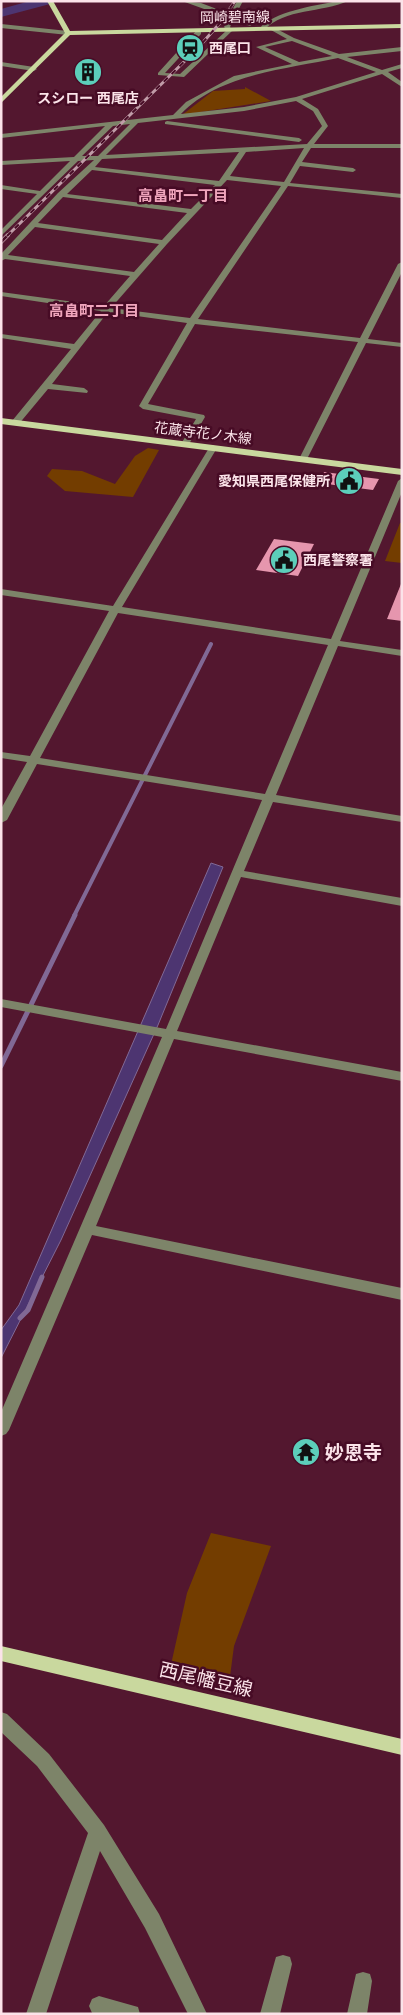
<svg xmlns="http://www.w3.org/2000/svg" width="403" height="2015" font-family="Merriweather,'Noto Sans JP',serif">
	<style>
		.green { fill: #733d00 }
		.water { fill: #4d3571; stroke: #816995 }
		.lines { fill: none; stroke-linecap: round; stroke-linejoin: round }
		.stream-far1 { stroke: #816995; stroke-width: 4 }
		.stream { stroke: #816995; stroke-width: 5 }
		.river { fill: #4d3571; fill-rule: evenodd }
		.building { fill: #e696ae }
		.minor { fill: #7d8469; fill-rule: evenodd }
		.major { fill: #c9d89e; fill-rule: evenodd }
		.rail-far1-casing { stroke: #c09ca8; stroke-width: 3 }
		.rail-casing { stroke: #c09ca8; stroke-width: 4 }
		.rail-far1 { stroke: #470b25; stroke-width: 2; stroke-dasharray: 5.5; stroke-linecap: butt }
		.rail { stroke: #470b25; stroke-width: 2.5; stroke-dasharray: 8; stroke-linecap: butt }
		.labels { text-anchor: middle; dominant-baseline: central; stroke-width: 5; stroke-linejoin: round; paint-order: stroke }
		.far-street-label { font-size: 14px; fill: #fbe3e9; stroke: #470b25 }
		.far-poi-label { font-size: 14px; font-weight: bold; fill: #fbe3e9; stroke: #470b25; text-anchor: start }
		.far-neighbourhood-label { font-size: 15px; font-weight: bold; fill: #f0a5bc; stroke: #470b25 }
		.near-poi-label { font-size: 19px; font-weight: bold; fill: #fbe3e9; stroke: #470b25; text-anchor: start }
		.near-street-label { font-size: 19px; fill: #fbe3e9; stroke: #470b25 }
	</style>
	<rect width="100%" height="100%" fill="#53172f"/>
	<!-- green -->
	<path class="green" d="M245 87 271 101 182 115 213 91 245 89Z
		M148 448 159 450 133 497 65 491 47 476 52 469 82 471 115 484 135 456Z
		M400 523H402V563L385 561Z
		M211 1533 271 1546 234 1646 229 1684 170 1669 187 1593Z"/>
	<!-- water -->
	<path class="water" d="M211 863 223 867 158 1025 61 1240 1 1358V1330L19 1305Z"/>
	<g class="lines">
		<!-- stream-far1 -->
		<path class="stream-far1" d="M74 916 211 644"/>
		<!-- stream -->
		<path class="stream" d="M1 1066 75 915
			M20 1318 28 1310 42 1277"/>
		<!-- river -->
		<path class="river" d="M30 1H51L50 4 1 17V9Z"/>
	</g>
	<!-- building -->
	<path class="building" d="M324 472 379 479 373 490 319 483Z
		M274 539 314 544 298 576 256 570Z
		M401 584 402 621 387 619Z"/>
	<g class="lines">
		<!-- minor -->
		<path class="minor" d="M182 1 201 3 230 14 237 1H243L235 16 253 24 250 26 234 20 230 27 232 31 184 77 158 75V73L197 30H201V34L165 73 180 74 227 30 224 27 229 18Z
			M337 1H348C322 13 285 8 264 30L259 29C274 11 314 6 337 1Z
			M1 24 68 31 71 33 68 35 1 28Z
			M273 27 294 38 339 54 402 47V51L347 57 382 70 402 64V68L388 72 402 82V87L382 74 302 99 318 109 328 126 314 144H402V148H311L302 162 353 168 356 170 353 172 300 166 290 183 402 194V198L288 186 198 319 360 338 398 264 402 262V272L368 339 402 343V347L366 343 307 459 303 462 299 459 358 342 195 324 148 404 204 415 205 417 189 444 185 447 181 444 196 419 143 409 139 406 187 323 108 312 52 384 84 388 88 391 87 393 48 389 18 425H12V421L71 349 1 338V334L74 344 101 311 1 296V292L104 306 130 276 5 259 1 261V254L58 193 94 160 78 161 1 236V230L37 194 1 189V185L40 191 70 161 1 165V161L74 157 105 126 1 138V134L173 115 186 102 234 76 292 64 256 47 287 39 271 30ZM292 41 332 56 299 62 265 47ZM338 58 376 72 296 97 244 107 181 114C219 74 287 69 338 58ZM296 101 313 111 322 126 307 144 106 155 138 123 244 111ZM130 124 98 156H82L113 126ZM304 148 284 182 230 176 246 152ZM239 152 219 181 95 167 102 159ZM92 170 215 185 191 209 67 194ZM227 180 281 186 190 318 111 308 167 244ZM63 197 187 213 162 240 38 223ZM35 227 159 244 134 272 8 255Z
			M1 62 34 67 37 69 34 71 1 66Z
			M167 121 299 138 302 140 299 142 165 124V122Z
			M213 445 217 448 122 607 331 639 398 481 402 478V492L340 641 402 650V656L338 646 276 795 402 816V822L273 802 244 871 402 898V906L241 877 177 1031 402 1072V1081L174 1039 96 1226 402 1288V1300L92 1235 9 1430 6 1434 1 1436V1412L162 1037 1 1007V999L166 1029 262 800 37 764 7 820 1 823V809L27 762 1 758V752L30 756 109 611 1 595V589L113 606 209 448ZM118 613 328 645 265 794 40 758Z
			M1 1712 7 1714 49 1754 104 1825 159 1914 207 2014H188L145 1928 100 1851 46 2014H26L88 1833 37 1766 1 1732Z
			M283 1955 290 1957 292 1964 280 2014H260L274 1964 276 1957Z
			M363 1972 370 1974 372 1981 367 2014H347L356 1974Z
			M99 1996 138 2007 140 2014 92 2013 89 2006 92 1999Z"/>
		<!-- major -->
		<path class="major" d="M47 1H53L70 31 402 24V28L70 35 1 103V97L65 33Z
			M1 418 402 469V475L1 424Z
			M1 1646 402 1739V1755L1 1661Z"/>
		<defs>
			<path id="rail-far1" d="M7 236 197 49 220 23 235 1"/>
			<path id="rail" d="M1 242 8 235"/>
		</defs>
		<!-- rail-far1 casing -->
		<use href="#rail-far1" class="rail-far1-casing"/>
		<!-- rail casing -->
		<use href="#rail" class="rail-casing"/>
		<!-- rail-far1 -->
		<use href="#rail-far1" class="rail-far1"/>
		<!-- rail -->
		<use href="#rail" class="rail"/>
	</g>
	<!-- icons -->
	<defs>
		<symbol id="station-disc" viewBox="-11 -11 22 22"><circle r="9.5" fill="#5cceba" stroke="#470b25"/><path d="M-3-6H3Q5-6 5-4V2Q5 4 3 4L4.5 6H3L1.5 4h-3L-3 6H-4.5L-3 4Q-5 4-5 2V-4Q-5-6-3-6ZM-3.5-4v3h7v-3ZM-3.5 1v1.5H-2V1ZM2 1v1.5H3.5V1Z" fill="#111"/></symbol>
		<symbol id="building-disc" viewBox="-11 -11 22 22"><circle r="9.5" fill="#5cceba" stroke="#470b25"/><path d="M-4-6H4V6H1V3H-1V6H-4ZM-2.5-4.3h1.7v1.8h-1.7ZM.8-4.3h1.7v1.8H.8ZM-2.5-1h1.7V.8h-1.7ZM.8-1h1.7V.8H.8Z" fill="#111"/></symbol>
		<symbol id="civic-disc" viewBox="-11 -11 22 22"><circle r="9.5" fill="#5cceba" stroke="#470b25"/><path d="M-.6-6.5H3V-4.5H.6V-3L4-1V1h2V6H-6V1h2V-1L-.6-3ZM-1.2 2.5V6h2.4V2.5Z" fill="#111"/></symbol>
		<symbol id="temple-disc" viewBox="-11 -11 22 22"><circle r="9.5" fill="#5cceba" stroke="#470b25"/><path d="M0-6L5-2H3V0L6.5 2.5H4V6H1.5V3h-3V6H-4V2.5H-6.5L-3 0V-2H-5Z" fill="#111"/></symbol>
	</defs>
	<g fill-rule="evenodd">
		<use href="#station-disc" x="174" y="32" width="32" height="32"/>
		<use href="#building-disc" x="72" y="56" width="32" height="32"/>
		<use href="#civic-disc" x="333" y="465" width="32" height="32"/>
		<use href="#civic-disc" x="268" y="544" width="32" height="32"/>
		<use href="#temple-disc" x="290" y="1436" width="32" height="32"/>
	</g>
	<g class="labels">
		<!-- far-street labels -->
		<g class="far-street-label">
			<text transform="translate(235 17) rotate(-1)">岡崎碧南線</text>
			<text transform="translate(203 433) rotate(7)">花蔵寺花ノ木線</text>
		</g>
		<!-- far-poi labels -->
		<g class="far-poi-label">
			<text x="209" y="48">西尾口</text>
			<text x="88" y="98" text-anchor="middle">スシロー 西尾店</text>
			<text x="330" y="481" text-anchor="end">愛知県西尾保健所</text>
			<text x="303" y="560">西尾警察署</text>
		</g>
		<!-- far-neighbourhood labels -->
		<g class="far-neighbourhood-label">
			<text x="183" y="195">高畠町一丁目</text>
			<text x="94" y="310">高畠町二丁目</text>
		</g>
		<!-- near-poi labels -->
		<g class="near-poi-label">
			<text x="325" y="1452">妙恩寺</text>
		</g>
		<!-- near-street labels -->
		<g class="near-street-label">
			<text transform="translate(206 1679) rotate(13)">西尾幡豆線</text>
		</g>
	</g>
	<!-- border -->
	<rect width="403" height="2015" fill="none" stroke="#fbe3e9" stroke-width="5"/>
</svg>
